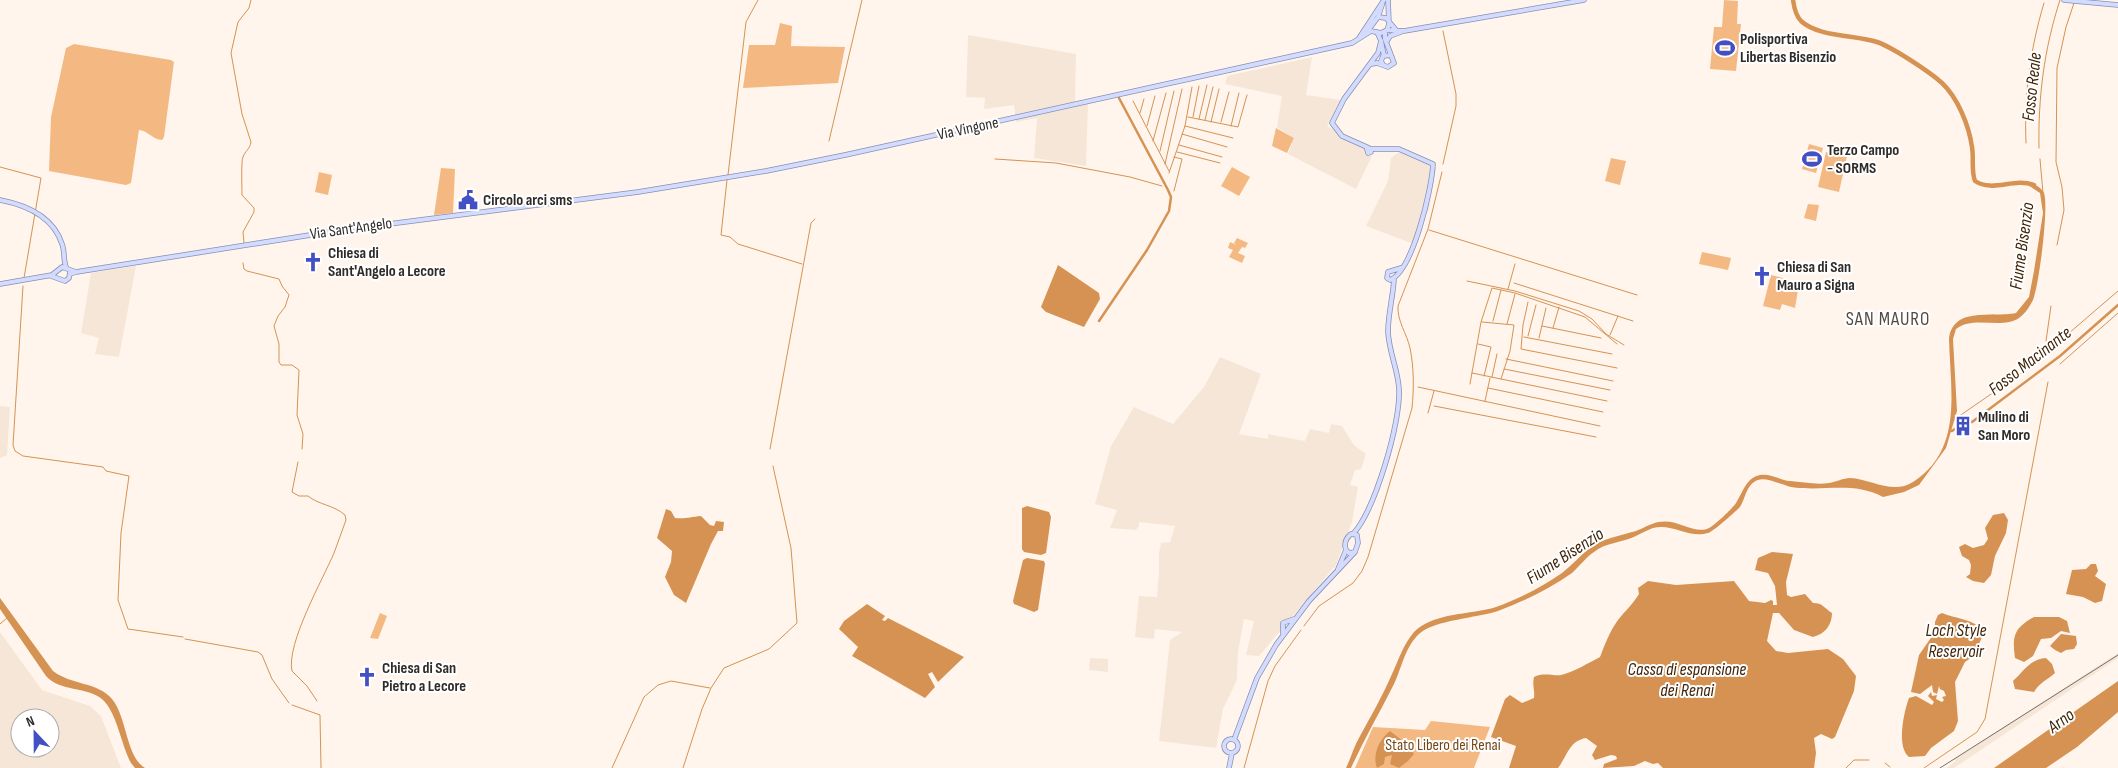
<svg xmlns="http://www.w3.org/2000/svg" width="2118" height="768" font-family="'Sofia Sans Condensed',sans-serif">
	<style>
		.built { fill: #f6e6d8; fill-rule: evenodd }
		.green { fill: #f4b983 }
		.water { fill: #d69252 }
		.lines { fill: none; stroke-linecap: round; stroke-linejoin: round }
		.stream { stroke: #d69252; stroke-width: 1 }
		.canal { stroke: #d69252; stroke-width: 2.5 }
		.river { stroke: #d69252; stroke-width: 4.5 }
		.major-casing { stroke: #868fb4; stroke-width: 5.5 }
		.major { stroke: #d3dcff; stroke-width: 4 }
		.rail { stroke: #756f6a; stroke-width: 1 }
		.labels { text-anchor: middle; dominant-baseline: central; stroke-width: 4; stroke-linejoin: round; paint-order: stroke }
		.poi-label { font-size: 16px; font-weight: bold; fill: #2f2b28; stroke: #fff; text-anchor: start }
		.street-label { font-size: 16px; fill: #2f2b28; stroke: #fff }
		.park-label { font-size: 16px; fill: #754718; stroke: #fff }
		.water-label { font-size: 18px; font-style: italic; fill: #402508; stroke: #fff }
		.quarter-label { font-size: 19px; letter-spacing: 1px; fill: #534a43; stroke: #fff }
	</style>
	<rect width="100%" height="100%" fill="#fff5ec"/>
	<!-- built -->
	<path class="built" d="M968 35 1076 54 1075 102 1088 101 1086 166 1034 158 1037 118 1016 122 1014 105 984 109 985 98 966 97Z
		M1312 57 1306 95 1341 100 1327 126 1373 148 1371 158 1356 189 1288 154 1294 138 1277 127 1282 96 1225 84 1227 76Z
		M1399 152 1436 168 1429 209 1411 243 1366 226 1388 181 1391 158Z
		M136 266 119 357 95 354 99 338 81 333 91 273Z
		M1220 357 1261 374 1239 434 1268 439V434L1305 441 1310 429 1329 433 1331 424 1342 426 1354 445 1366 454 1361 469 1355 470 1350 485 1358 487 1352 522 1336 565 1259 656 1246 655 1254 621 1244 619 1238 652 1237 680 1223 709 1216 748 1159 741 1170 640 1182 632 1155 629 1154 639 1135 637 1139 596 1157 597 1159 571V553L1161 543 1170 542 1175 526 1139 522V526L1136 530 1110 528 1117 510 1095 504 1111 446 1134 407 1173 424 1204 387Z
		M0 406 10 407 7 455 0 458Z
		M0 632 42 690 90 706 101 716 121 768H0ZM20 718H50V748H20Z
		M2118 653V658L1954 768H1946L1956 761 1954 759Z
		M1090 658 1108 659V672L1089 670Z"/>
	<!-- green -->
	<path class="green" d="M1724 0 1738 1 1737 24H1741L1736 71 1710 69 1714 27H1722Z
		M780 23 792 26 791 46 845 47 838 83 743 88 749 45H775Z
		M74 44 171 60 174 62 164 137 162 140C153 140 147 130 139 130L131 183 126 185 49 171 51 117 66 48Z
		M1276 128 1294 138 1287 153 1272 146Z
		M1809 144 1823 148 1816 173 1802 169Z
		M1826 152 1847 156 1839 192 1818 187Z
		M1611 158 1626 161 1620 185 1605 181Z
		M1232 167 1250 177 1239 196 1221 186Z
		M441 168 455 169 453 213 434 215Z
		M319 172 332 175 328 195 315 192Z
		M1808 204 1819 205 1816 221 1804 218Z
		M1237 238 1248 243 1245 248 1242 247 1238 253 1245 256 1242 263 1229 257 1233 250 1228 248 1230 242 1237 245 1234 243Z
		M1702 252 1731 258 1728 270 1699 264Z
		M1771 275 1787 279 1798 290 1795 308 1782 304 1780 310 1763 306Z
		M380 613 387 616 378 639 370 638Z
		M1431 721 1490 727 1474 768H1355L1373 727 1425 730Z"/>
	<!-- water -->
	<path class="water" d="M2029 182C2034 184 2041 187 2044 193 2049 207 2039 285 2033 300 2030 306 2025 314 2019 318 2001 330 1974 315 1956 329L1953 339 1957 411 1946 448 1919 485 1904 492 1883 497C1853 481 1824 492 1791 487 1782 485 1766 477 1758 480 1746 484 1746 498 1740 507 1736 511 1713 532 1708 533 1689 539 1673 523 1653 528 1647 530 1642 533 1636 536 1622 543 1606 542 1594 552 1585 558 1580 566 1572 573 1549 589 1525 601 1498 611 1477 618 1434 620 1419 634 1405 647 1402 667 1394 684 1380 712 1364 739 1351 768H1346C1351 758 1354 746 1360 736 1371 716 1383 695 1392 674 1399 659 1403 645 1414 632 1434 612 1471 615 1496 607 1519 599 1542 587 1562 573 1572 565 1581 555 1591 547 1603 539 1618 536 1632 532 1639 531 1645 526 1652 524 1675 515 1690 534 1707 529 1713 527 1732 509 1736 503 1743 492 1746 478 1760 475 1770 473 1780 480 1790 481 1802 482 1817 485 1829 483 1836 482 1843 478 1850 478 1871 479 1893 495 1913 482 1964 449 1950 390 1949 338 1954 306 1992 318 2016 313L2029 297 2034 271 2043 213 2040 193 2028 185Z
		M1058 265 1099 293 1100 299 1084 327 1046 312 1041 307Z
		M1027 506 1049 512 1051 517 1046 553 1041 555 1024 552 1022 549V508Z
		M666 509 671 511 675 518C686 519 690 517 701 516L710 525 714 526 716 521 724 522 723 531H718L711 544 686 603 674 595 665 577 671 562 672 551 657 538Z
		M2004 513 2008 520 2006 533 1995 556 1991 575 1984 583 1973 581 1966 577 1970 574 1971 565 1969 560 1962 556 1959 547 1965 544 1973 548 1984 545 1988 539 1985 528 1993 515Z
		M1772 552 1793 554 1786 582 1787 595 1791 597 1805 594 1813 603C1823 603 1824 608 1832 613 1832 625 1825 634 1813 637L1794 630 1779 613H1773L1767 641 1776 651 1788 653 1828 649 1843 659 1856 676 1854 691 1835 737 1832 739 1821 734 1814 738 1816 753 1814 768H1663L1658 763 1653 764 1645 761 1634 766 1603 768 1604 764 1617 759 1616 756 1611 755 1595 760 1592 755 1597 746 1586 738C1569 741 1568 755 1558 768H1509L1516 746 1491 737 1505 699 1510 695 1522 703 1534 698C1535 690 1532 685 1534 677 1543 672 1552 676 1561 675 1572 673 1590 662 1600 657 1605 644 1610 631 1618 620 1625 611 1633 604 1639 594L1638 588 1648 581 1676 585 1734 581 1749 601 1765 603 1771 600 1773 601V605H1777L1775 586 1768 573 1755 570 1758 558Z
		M1027 558 1044 561 1045 564 1038 610 1034 612 1014 604 1013 601 1023 560Z
		M2091 564H2096L2098 571 2095 576 2106 584 2102 601 2095 603 2083 597 2066 594 2072 570 2086 569Z
		M0 598 53 671C71 685 98 682 112 699 127 717 126 757 145 768H135L131 763C121 745 117 712 102 699 86 686 60 692 46 676L0 609Z
		M867 604 885 616 882 620 885 621 888 618 964 657 938 682 932 672 928 674 935 687 925 698 852 656 858 647 839 629 844 621Z
		M1942 613C1956 619 1970 618 1982 629L1983 634 1975 655 1965 662 1955 682 1958 721 1954 731 1931 748 1925 756 1909 757C1896 747 1904 711 1909 698L1916 696 1932 705 1934 702 1928 696 1931 692 1932 696 1937 695 1936 699 1942 702 1944 700 1942 697 1946 696 1944 691 1940 689 1939 686 1937 694 1933 692 1932 685 1920 694 1911 692 1919 655 1935 632V622L1938 615Z
		M2034 617H2059L2067 621 2070 633 2061 631 2051 638 2041 639 2033 656 2024 662 2015 658C2012 636 2014 628 2034 617Z
		M2061 634 2076 636 2077 644 2074 649 2066 650 2061 653 2055 650 2050 646Z
		M2046 658 2052 664 2055 673C2047 680 2039 683 2034 692L2015 689 2013 681C2024 671 2030 659 2046 658Z
		M2118 681V712L2077 747 2046 768H1994Z
		M1390 731 1408 745 1414 754 1408 761 1399 768 1390 764 1392 755 1385 757 1384 764 1377 768C1372 755 1379 739 1390 731Z"/>
	<g class="lines">
		<!-- stream -->
		<path class="stream" d="M1443 31 1456 94V106L1443 164
			M1133 101 1169 171
			M1140 113 1144 99
			M1188 117 1238 127 1247 95
			M1193 117 1199 86
			M1199 119 1207 85
			M1205 120 1213 87
			M1211 122 1219 89
			M1221 122 1229 92
			M1147 126 1155 96
			M1185 126 1233 138
			M1231 126 1239 93
			M1182 134 1227 147
			M829 141 862 0
			M1153 141 1166 93
			M2026 143C2024 95 2030 50 2044 3
			M1179 145 1222 157
			M2039 148C2038 98 2044 49 2060 0
			M1160 151 1174 91
			M1177 152 1220 163
			M995 159 1056 163 1130 177 1162 186
			M2040 159 2043 193
			M1165 164 1182 89
			M0 167 41 178 24 278
			M1169 173 1185 126 1192 87
			M728 175 746 22 758 0
			M727 180 721 235 730 237 738 244 802 264
			M1174 191 1182 159 1174 157
			M1429 230 1637 295
			M244 243 243 232 254 212V208L242 195C242 188 241 161 243 157 245 151 250 149 251 142L242 114 231 53 238 22 249 8 251 0
			M2057 245 2064 210 2062 187 2056 162 2057 68 2066 27 2074 3
			M243 263 244 269 247 271 279 279 282 286 289 295 285 307 278 316 274 326 279 344V362L281 365H292L299 370 297 415 303 434 302 449
			M1467 281 1515 291 1579 311 1592 319 1606 334 1624 345
			M1514 283 1633 321
			M23 286 13 445 15 451 23 456 103 467 106 471 129 476 121 533 118 600 128 629 183 637
			M1508 289 1515 264
			M1528 302 1523 325 1521 349 1617 368
			M1493 321 1501 290
			M1482 322 1514 325 1510 351 1501 379
			M1507 324 1515 294
			M1542 326 1601 338
			M1553 328 1559 307
			M1610 335 1618 316
			M1528 336 1536 305
			M1524 337 1612 354
			M1539 338 1546 308
			M2046 341 2051 306
			M1478 344 1491 347 1484 376
			M2047 352 2118 291
			M1506 359 1613 381
			M2060 364 2118 313
			M1504 369 1610 390
			M1472 373 1607 401
			M1492 377 1497 354
			M1470 384 1481 322 1492 288 1515 293 1585 317 1617 344
			M1418 387 1600 426
			M1488 388 1603 412
			M1485 401 1490 378
			M1434 406 1596 437
			M1428 413 1434 391
			M1955 419 2036 363
			M770 449 811 223 815 219
			M298 462 292 492 299 496H308C319 505 334 505 345 515L346 520C342 531 338 542 334 553 323 579 286 644 292 671L307 686 317 701
			M0 624 7 618
			M1304 626 1319 606 1353 583 1362 571 1368 557 1412 408C1414 388 1414 368 1410 348 1407 334 1397 321 1398 306L1428 229 1442 172
			M185 639 258 652 262 655 272 679 289 703
			M292 705 320 715 321 768
			M1885 763 1890 767
			M612 768 644 697 658 685 671 681 710 688
			M683 768 702 709 711 688 724 668 769 649 797 623 791 548 773 466
			M1244 768 1268 681 1275 666 1301 630
			M1846 768 1854 760H1869
			M1924 768 1977 732 1985 719 2048 382"/>
		<!-- canal -->
		<path class="canal" d="M1099 321 1147 250 1169 211 1171 197 1168 190 1119 98
			M1952 431 1965 422H1972L2060 356 2118 305"/>
		<!-- river -->
		<path class="river" d="M1793 0C1794 7 1796 16 1801 21 1818 37 1856 35 1877 42 1892 47 1930 72 1942 83 1958 98 1969 126 1972 147 1974 158 1971 171 1975 181 1993 193 2014 177 2034 185"/>
		<defs>
			<path id="major" d="M2064 0 2118 5
				M1378 17 1386 18 1396 30
				M1387 30 1404 31 1584 0
				M1377 32 1381 41 1384 56
				M1366 33 1378 17 1382 5
				M1359 38 1384 0
				M1387 41 1390 36 1401 32
				M1371 64 1377 63 1388 67 1394 63 1385 39V32
				M1383 65 1381 61 1383 56 1391 55
				M1369 148 1342 136 1332 123 1344 99 1378 53 1381 41
				M1367 149H1371V152L1368 153Z
				M1371 149H1399L1433 164C1432 188 1413 271 1390 280L1387 278 1388 272 1401 268
				M0 200C26 205 53 216 62 244 65 251 63 259 66 267
				M70 274 76 272 342 230 638 192 766 171 845 155 1352 43 1371 31 1381 33 1387 30 1389 24 1388 0
				M51 276 65 281 69 278 70 272
				M0 284 52 275 62 267 76 272
				M1351 534 1357 535 1358 543 1355 552 1349 553 1346 550C1344 544 1346 538 1351 534Z
				M1353 534C1375 510 1401 422 1399 389 1398 370 1389 352 1388 332 1388 314 1393 297 1394 279
				M1338 569 1346 550
				M1283 634V623L1294 619
				M1224 746a7 7 0 1 1 14 0a7 7 0 1 1-14 0Z
				M1234 740 1257 678 1276 645 1309 601 1355 552
				M1229 768 1232 753"/>
		</defs>
		<!-- major casing -->
		<use href="#major" class="major-casing"/>
		<!-- major -->
		<use href="#major" class="major"/>
		<!-- rail -->
		<path class="rail" d="M1940 768 2118 655"/>
	</g>
	<!-- icons -->
	<defs>
		<symbol id="stadium-bare" viewBox="-9 -9 18 18"><path d="M0-5a6.5 5 0 1 0 0 10a6.5 5 0 1 0 0-10ZM-3.5-1.8h7v3.6h-7Z" fill="#4250c4" stroke="#fff" stroke-width="2.5" paint-order="stroke"/></symbol>
		<symbol id="civic-bare" viewBox="-9 -9 18 18"><path d="M-.6-6.5H3V-4.5H.6V-3L4-1V1h2V6H-6V1h2V-1L-.6-3ZM-1.2 2.5V6h2.4V2.5Z" fill="#4250c4" stroke="#fff" stroke-width="2.5" paint-order="stroke"/></symbol>
		<symbol id="church-bare" viewBox="-9 -9 18 18"><path d="M-1.2-6h2.4v3.5h3.3v2.4h-3.3V6h-2.4V-.1h-3.3v-2.4h3.3Z" fill="#4250c4" stroke="#fff" stroke-width="2.5" paint-order="stroke"/></symbol>
		<symbol id="building-bare" viewBox="-9 -9 18 18"><path d="M-4-6H4V6H1V3H-1V6H-4ZM-2.5-4.3h1.7v1.8h-1.7ZM.8-4.3h1.7v1.8H.8ZM-2.5-1h1.7V.8h-1.7ZM.8-1h1.7V.8H.8Z" fill="#4250c4" stroke="#fff" stroke-width="2.5" paint-order="stroke"/></symbol>
	</defs>
	<g fill-rule="evenodd">
		<use href="#stadium-bare" x="1711" y="34" width="28" height="28"/>
		<use href="#stadium-bare" x="1798" y="145" width="28" height="28"/>
		<use href="#civic-bare" x="454" y="186" width="28" height="28"/>
		<use href="#church-bare" x="299" y="248" width="28" height="28"/>
		<use href="#church-bare" x="1748" y="262" width="28" height="28"/>
		<use href="#building-bare" x="1949" y="412" width="28" height="28"/>
		<use href="#church-bare" x="353" y="663" width="28" height="28"/>
	</g>
	<g class="labels">
		<!-- poi labels -->
		<g class="poi-label">
			<text x="1740" y="39">Polisportiva<tspan x="1740" dy="18">Libertas Bisenzio</tspan></text>
			<text x="1827" y="150">Terzo Campo<tspan x="1827" dy="18">- SORMS</tspan></text>
			<text x="483" y="200">Circolo arci sms</text>
			<text x="328" y="253">Chiesa di<tspan x="328" dy="18">Sant'Angelo a Lecore</tspan></text>
			<text x="1777" y="267">Chiesa di San<tspan x="1777" dy="18">Mauro a Signa</tspan></text>
			<text x="1978" y="417">Mulino di<tspan x="1978" dy="18">San Moro</tspan></text>
			<text x="382" y="668">Chiesa di San<tspan x="382" dy="18">Pietro a Lecore</tspan></text>
		</g>
		<!-- street labels -->
		<g class="street-label">
			<text transform="translate(968 129) rotate(-12)">Via Vingone</text>
			<text transform="translate(351 229) rotate(-8)">Via Sant'Angelo</text>
		</g>
		<!-- park labels -->
		<g class="park-label">
			<text x="1443" y="745">Stato Libero dei Renai</text>
		</g>
		<!-- water labels -->
		<g class="water-label">
			<text transform="translate(2032 87) rotate(-84)">Fosso Reale</text>
			<text transform="translate(2022 246) rotate(-82)">Fiume Bisenzio</text>
			<text transform="translate(2030 361) rotate(-38)">Fosso Macinante</text>
			<text transform="translate(1565 556) rotate(-33)">Fiume Bisenzio</text>
			<text x="1956" y="630">Loch Style<tspan x="1956" dy="21">Reservoir</tspan></text>
			<text x="1687" y="669">Cassa di espansione<tspan x="1687" dy="21">dei Renai</tspan></text>
			<text transform="translate(2061 721) rotate(-36)">Arno</text>
		</g>
		<!-- quarter labels -->
		<g class="quarter-label">
			<text x="1888" y="319">SAN MAURO</text>
		</g>
	</g>
	<!-- north arrow -->
	<g transform="translate(35 733) rotate(338)"><circle r="24" fill="#ffffff" stroke="#acaaa9"/>
	<path d="M0-4L9 19L0 12L-9 19Z" fill="#4250c4"/>
	<text y="-8" font-size="14" font-weight="bold" text-anchor="middle" fill="#2f2b28">N</text>
	</g>
</svg>
